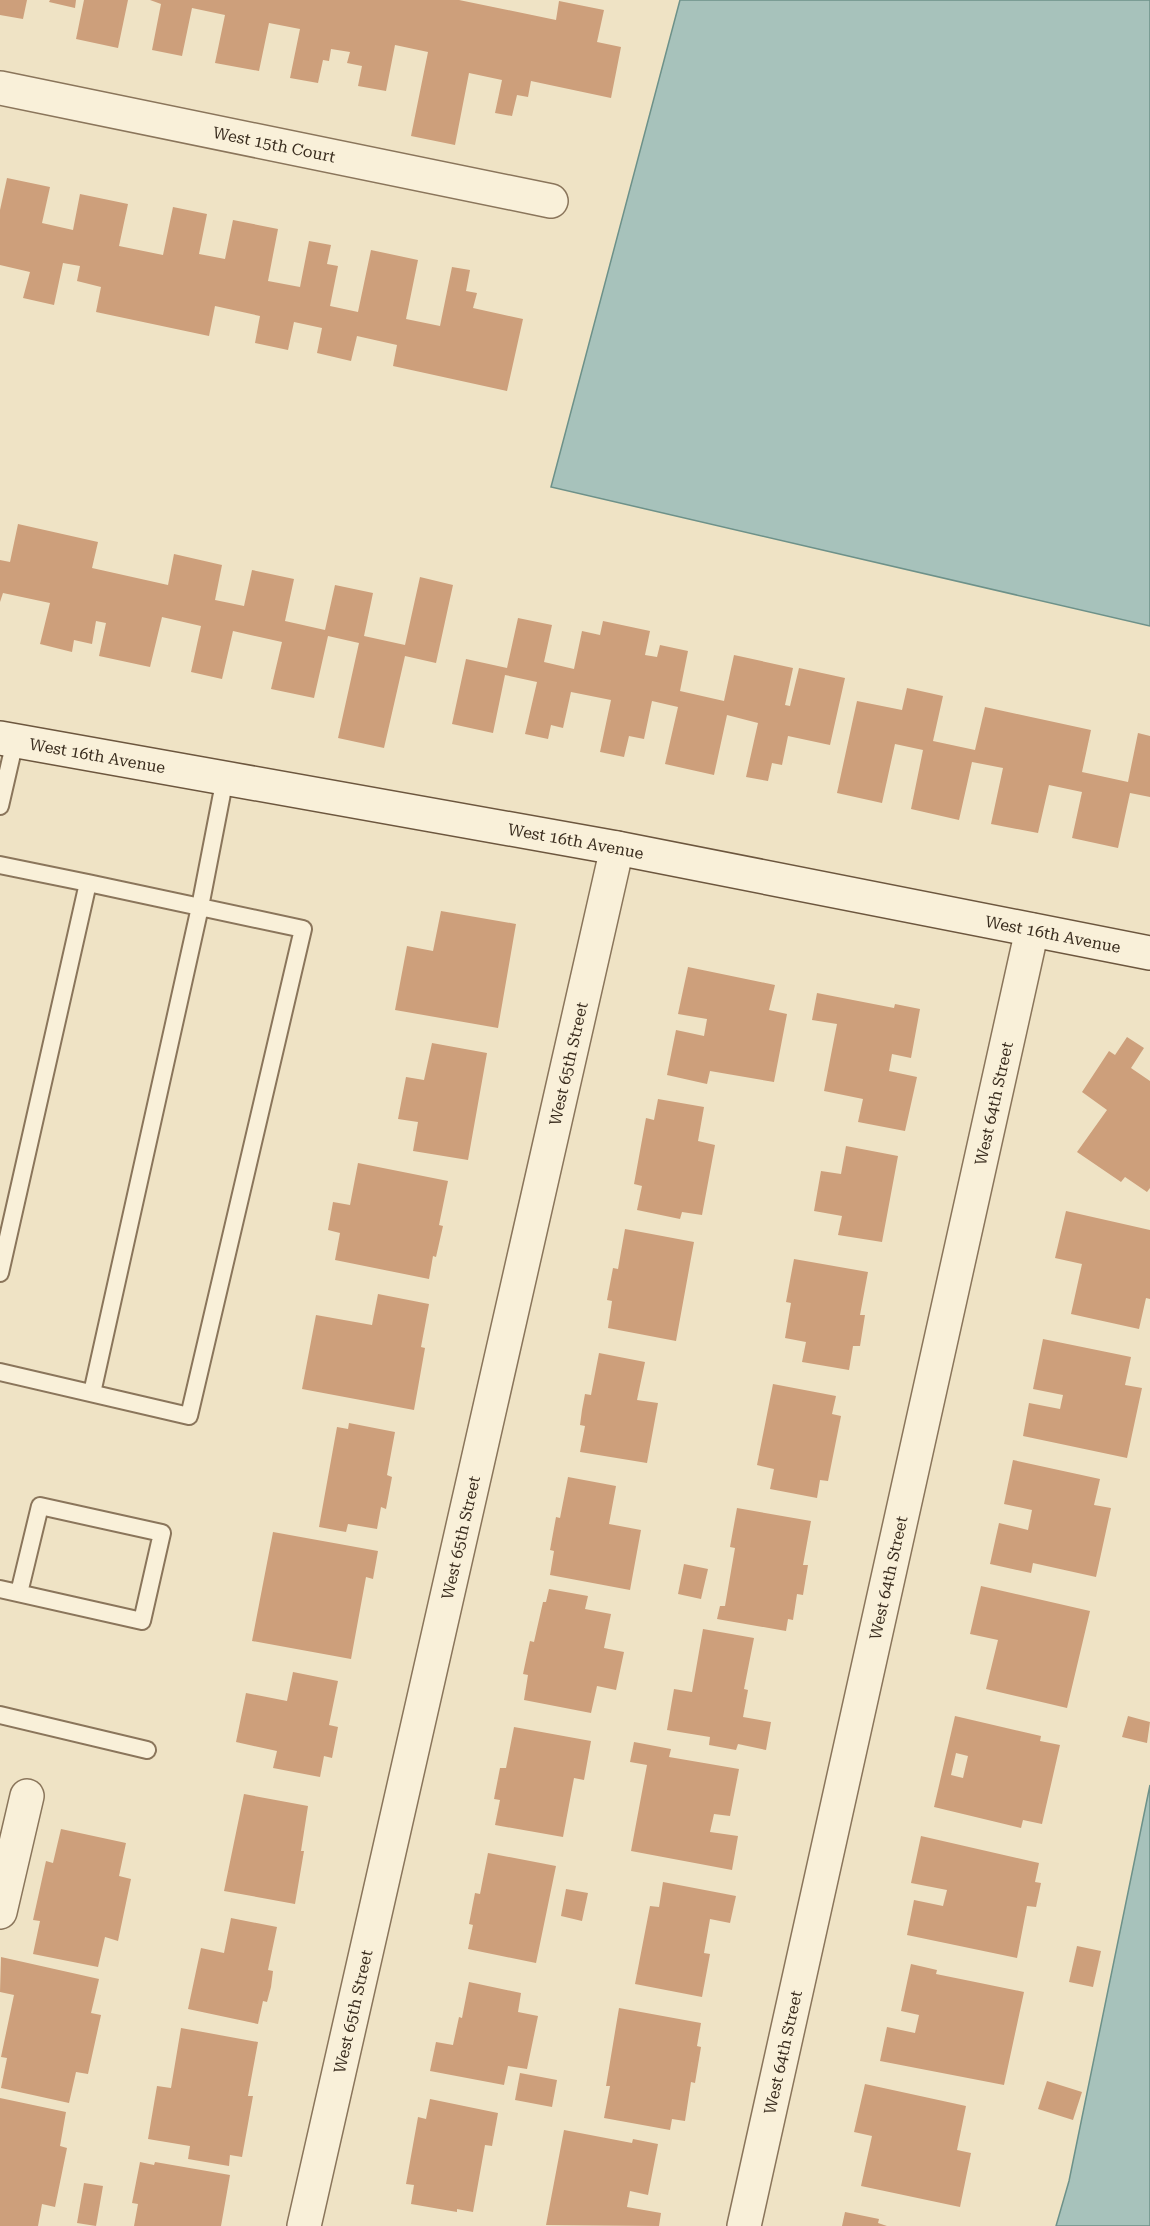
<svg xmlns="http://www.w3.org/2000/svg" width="1150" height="2226" font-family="'Roboto Serif',serif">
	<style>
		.water { fill: #a7c2bb; stroke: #6d9189; stroke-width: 1.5 }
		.building { fill: #cd9f7b; fill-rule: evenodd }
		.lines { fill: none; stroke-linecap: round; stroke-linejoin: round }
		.service-casing { stroke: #8a755b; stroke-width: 20 }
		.minor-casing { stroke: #8a755b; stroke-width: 36 }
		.secondary-casing { stroke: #6c563e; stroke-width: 36 }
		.service { stroke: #f9f0d9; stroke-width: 16 }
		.minor { stroke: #f9f0d9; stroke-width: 33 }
		.secondary { stroke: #f9f0d9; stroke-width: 33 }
		.labels { text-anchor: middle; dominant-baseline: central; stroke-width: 5; stroke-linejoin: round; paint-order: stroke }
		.street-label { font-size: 16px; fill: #3a2d1f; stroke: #f6edd5 }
	</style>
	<rect width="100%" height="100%" fill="#efe3c5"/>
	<!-- water -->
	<path class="water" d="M680 0H1150V626L551 487Z
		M1150 1785V2226H1056L1069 2181Z"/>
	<!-- building -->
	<path class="building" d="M0 0H27L23 19 0 15Z
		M50 0H76L75 8 49 2Z
		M84 0H128L118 48 76 39Z
		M150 0H459L556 20 559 1 604 10 597 42 621 47 611 98 531 81 528 97 517 95 512 116 495 113 502 80 469 73 455 145 411 136 428 52 395 45 386 91 358 86 362 66 347 63 350 52 331 49 329 61 323 60 318 83 290 78 300 29 269 23 259 71 215 63 225 15 192 8 182 56 152 50 161 4Z
		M7 178 50 187 42 223 73 230 80 194 128 204 119 246 163 255 173 207 207 214 199 254 225 259 233 220 278 229 268 281 300 287 309 241 331 245 327 264 338 266 330 306 358 312 371 250 418 260 406 319 440 326 452 267 470 270 466 291 477 293 473 308 523 319 507 391 393 366 397 345 357 336 351 361 317 353 322 328 294 322 288 350 255 343 260 316 215 306 209 336 96 312 101 287 77 281 80 266 63 263 54 305 23 298 30 272 0 265V210Z
		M18 524 98 542 92 568 168 585 174 554 222 565 215 600 244 606 252 570 294 579 285 621 325 630 335 585 373 593 364 636 405 645 420 577 453 585 436 663 405 656 384 748 338 738 359 643 328 636 314 698 271 689 282 642 233 631 222 679 191 672 201 626 162 617 150 667 99 656 106 623 96 621 92 644 74 640 72 652 40 644 50 603 3 593 0 602V560L10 562Z
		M518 618 552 625 544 662 574 669 582 631 600 635 603 621 650 631 645 655 657 657 660 645 688 651 680 691 724 701 734 655 793 668 785 705 790 706 799 668 845 678 830 745 788 736 782 765 772 763 768 781 746 777 758 723 727 715 714 775 665 764 678 707 652 701 644 739 629 736 624 757 600 752 611 700 571 692 563 728 551 725 548 739 525 734 537 682 505 675 493 733 452 724 466 659 507 668Z
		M907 688 943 696 933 741 975 750 985 707 1091 730 1082 772 1128 782 1138 733 1150 736V797L1130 793 1118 848 1072 838 1082 792 1049 785 1038 833 991 824 1003 768 972 762 959 820 911 809 923 750 895 744 882 803 837 793 857 701 902 710Z
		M441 911 516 924 498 1028 395 1010 407 946 433 951Z
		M688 967 775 985 769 1010 787 1014 774 1082 710 1071 707 1084 667 1075 676 1030 704 1036 707 1019 678 1014Z
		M817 993 894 1008 895 1004 920 1009 911 1058 892 1054 889 1071 917 1077 905 1131 858 1122 863 1099 824 1091 837 1024 812 1020Z
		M1127 1037 1144 1048 1131 1068 1150 1081V1188L1147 1192 1125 1177 1121 1182 1077 1152 1107 1110 1082 1092 1109 1051 1115 1055Z
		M432 1043 487 1053 468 1160 413 1151 418 1122 398 1119 406 1077 424 1080Z
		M658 1099 704 1107 698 1141 715 1145 702 1215 682 1212 680 1219 637 1210 642 1186 634 1184 646 1118 654 1120Z
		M846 1146 898 1156 882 1242 838 1235 842 1216 814 1211 821 1171 841 1174Z
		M358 1163 448 1181 439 1225 443 1226 436 1257 433 1256 429 1279 335 1260 340 1233 328 1230 333 1202 350 1205Z
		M1066 1211 1150 1230V1299L1146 1298 1139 1329 1071 1314 1082 1264 1055 1258Z
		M625 1229 694 1242 676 1341 608 1328 612 1301 607 1300 613 1268 618 1269Z
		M794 1259 868 1272 860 1315H865L860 1346H853L849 1370 802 1362 806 1342 785 1338 791 1303 786 1302Z
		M378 1294 429 1304 421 1347 425 1348 414 1410 302 1389 316 1315 372 1325Z
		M1043 1339 1131 1357 1125 1385 1142 1388 1127 1458 1023 1436 1029 1403 1060 1409 1063 1395 1033 1389Z
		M599 1353 645 1362 637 1400 658 1403 647 1463 580 1452 585 1426 580 1425 582 1410 585 1394 591 1395Z
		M773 1384 836 1396 832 1414 841 1416 828 1481 820 1480 817 1498 770 1489 774 1469 757 1465Z
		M349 1423 395 1432 387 1475 392 1477 386 1509 381 1507 377 1529 348 1524 346 1532 319 1527 337 1427 348 1429Z
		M1013 1460 1100 1479 1094 1505 1111 1508 1096 1577 1033 1563 1031 1573 990 1564 999 1523 1028 1530 1032 1510 1004 1504Z
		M568 1477 616 1486 609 1524 641 1530 630 1590 550 1575 554 1551 550 1550 556 1517 560 1518Z
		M737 1508 811 1521 803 1565H808L803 1595 797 1594 793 1620 788 1619 786 1631 717 1619 720 1606H725L735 1548 730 1547Z
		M273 1532 378 1551 373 1579 366 1577 351 1659 252 1641Z
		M684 1564 708 1569 701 1599 678 1594Z
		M981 1586 1090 1611 1067 1708 986 1689 998 1640 970 1634Z
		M549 1589 588 1596 585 1609 611 1614 604 1648 624 1652 616 1690 597 1686 591 1713 524 1700 528 1675 523 1674 530 1641 534 1642 543 1602H546Z
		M703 1629 754 1638 744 1689 748 1690 743 1717 771 1722 766 1750 738 1744 736 1750 709 1745 710 1737 667 1730 674 1689 692 1692Z
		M293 1672 338 1681 329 1725 338 1727 332 1758 324 1756 320 1777 273 1768 277 1751 236 1742 246 1693 287 1701Z
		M955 1716 1041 1736 1040 1741 1060 1745 1042 1824 1023 1820 1021 1828 934 1807ZM956 1753 968 1756 963 1778 951 1775Z
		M1128 1716 1150 1722 1147 1743 1122 1737Z
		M514 1727 591 1741 584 1780 574 1778 563 1837 495 1825 500 1800 494 1799 500 1768H506Z
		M634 1742 671 1749 669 1757 739 1769 730 1816 714 1814 710 1832 738 1836 732 1870 631 1851 647 1765 630 1762Z
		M244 1794 308 1806 301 1851H304L295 1904 224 1891Z
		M61 1829 126 1843 119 1876 131 1879 118 1941 105 1937 98 1967 33 1954 40 1921 33 1920 46 1861 53 1863Z
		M921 1836 1039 1863 1035 1882 1041 1883 1036 1907 1027 1906 1017 1958 907 1935 914 1900 943 1906 947 1890 911 1883Z
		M488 1853 556 1866 536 1963 468 1949 473 1925 469 1924 475 1893 480 1894Z
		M663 1882 736 1896 730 1923 710 1919 704 1953 710 1954 702 1997 635 1984 650 1906 659 1907Z
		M566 1889 588 1893 582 1921 561 1916Z
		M231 1918 277 1927 268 1970 273 1971 271 1987 267 2002 263 2001 258 2024 188 2009 201 1948 224 1953Z
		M1077 1946 1101 1951 1093 1987 1069 1982Z
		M1 1957 99 1979 91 2013 101 2015 88 2074 76 2072 69 2103 1 2088 7 2058 1 2057 14 1995 0 1992Z
		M911 1964 937 1970 936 1974 1024 1992 1004 2085 880 2061 887 2027 915 2033 919 2015 901 2011Z
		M469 1982 521 1993 518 2012 538 2016 527 2069 508 2066 504 2085 430 2071 436 2042 453 2045 459 2017 462 2018Z
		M619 2008 701 2023 697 2046 701 2047 695 2083 691 2082 685 2121 672 2119 670 2130 604 2118 610 2086H606Z
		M181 2028 258 2042 248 2096H253L242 2157 230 2155 229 2166 188 2159 190 2146 148 2139 157 2086 171 2088Z
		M520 2073 557 2080 552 2107 515 2100Z
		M1047 2081 1082 2092 1073 2120 1038 2109Z
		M865 2084 966 2106 957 2150 971 2153 960 2207 861 2186 872 2136 854 2132Z
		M0 2098 66 2112 60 2146 67 2148 55 2207 42 2204 38 2226H0Z
		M430 2099 498 2113 492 2146 485 2145 473 2212 457 2209V2212L411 2204 414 2185 406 2184 418 2117 426 2119Z
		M564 2130 632 2143 633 2139 658 2144 648 2195 630 2191 627 2207 661 2213 659 2226 546 2225Z
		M140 2162 154 2165 155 2162 230 2175 221 2226H134L138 2204 132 2203Z
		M84 2183 103 2186 96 2226 77 2223Z
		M845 2212 879 2219 878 2223 887 2226H842Z"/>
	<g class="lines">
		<defs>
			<path id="service" d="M0 806 15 741
				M0 865 88 883
				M0 1273 88 883 303 929 189 1416 0 1372
				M92 1393 200 907 225 778
				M0 1589 142 1621 162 1533 40 1506 19 1593
				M0 1715 147 1750"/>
			<g id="minor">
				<path id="s1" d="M0 88 551 201"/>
				<path d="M0 1912 27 1796"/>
				<path id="s2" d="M304 2226 617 848"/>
				<path id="s3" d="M744 2226 1032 930"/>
			</g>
			<g id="secondary">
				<path id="s4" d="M0 738 617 848 1150 953"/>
			</g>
		</defs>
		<!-- service casing -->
		<use href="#service" class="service-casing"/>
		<!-- minor casing -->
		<use href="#minor" class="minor-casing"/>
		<!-- secondary casing -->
		<use href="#secondary" class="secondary-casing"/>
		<!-- service -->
		<use href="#service" class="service"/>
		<!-- minor -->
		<use href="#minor" class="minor"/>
		<!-- secondary -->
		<use href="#secondary" class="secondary"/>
	</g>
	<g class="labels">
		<!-- street labels -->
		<g class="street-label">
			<text stroke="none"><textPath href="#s1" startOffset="280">West 15th Court</textPath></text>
			<text stroke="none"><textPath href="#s4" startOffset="99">West 16th Avenue</textPath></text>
			<text stroke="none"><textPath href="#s4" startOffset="585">West 16th Avenue</textPath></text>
			<text stroke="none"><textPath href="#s4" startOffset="1071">West 16th Avenue</textPath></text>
			<text stroke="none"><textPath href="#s2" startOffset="1192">West 65th Street</textPath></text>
			<text stroke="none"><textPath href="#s3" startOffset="1150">West 64th Street</textPath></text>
			<text stroke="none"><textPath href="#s2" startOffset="706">West 65th Street</textPath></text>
			<text stroke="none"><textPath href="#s3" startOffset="664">West 64th Street</textPath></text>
			<text stroke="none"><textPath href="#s2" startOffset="220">West 65th Street</textPath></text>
			<text stroke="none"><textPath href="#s3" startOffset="178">West 64th Street</textPath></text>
		</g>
	</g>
</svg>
